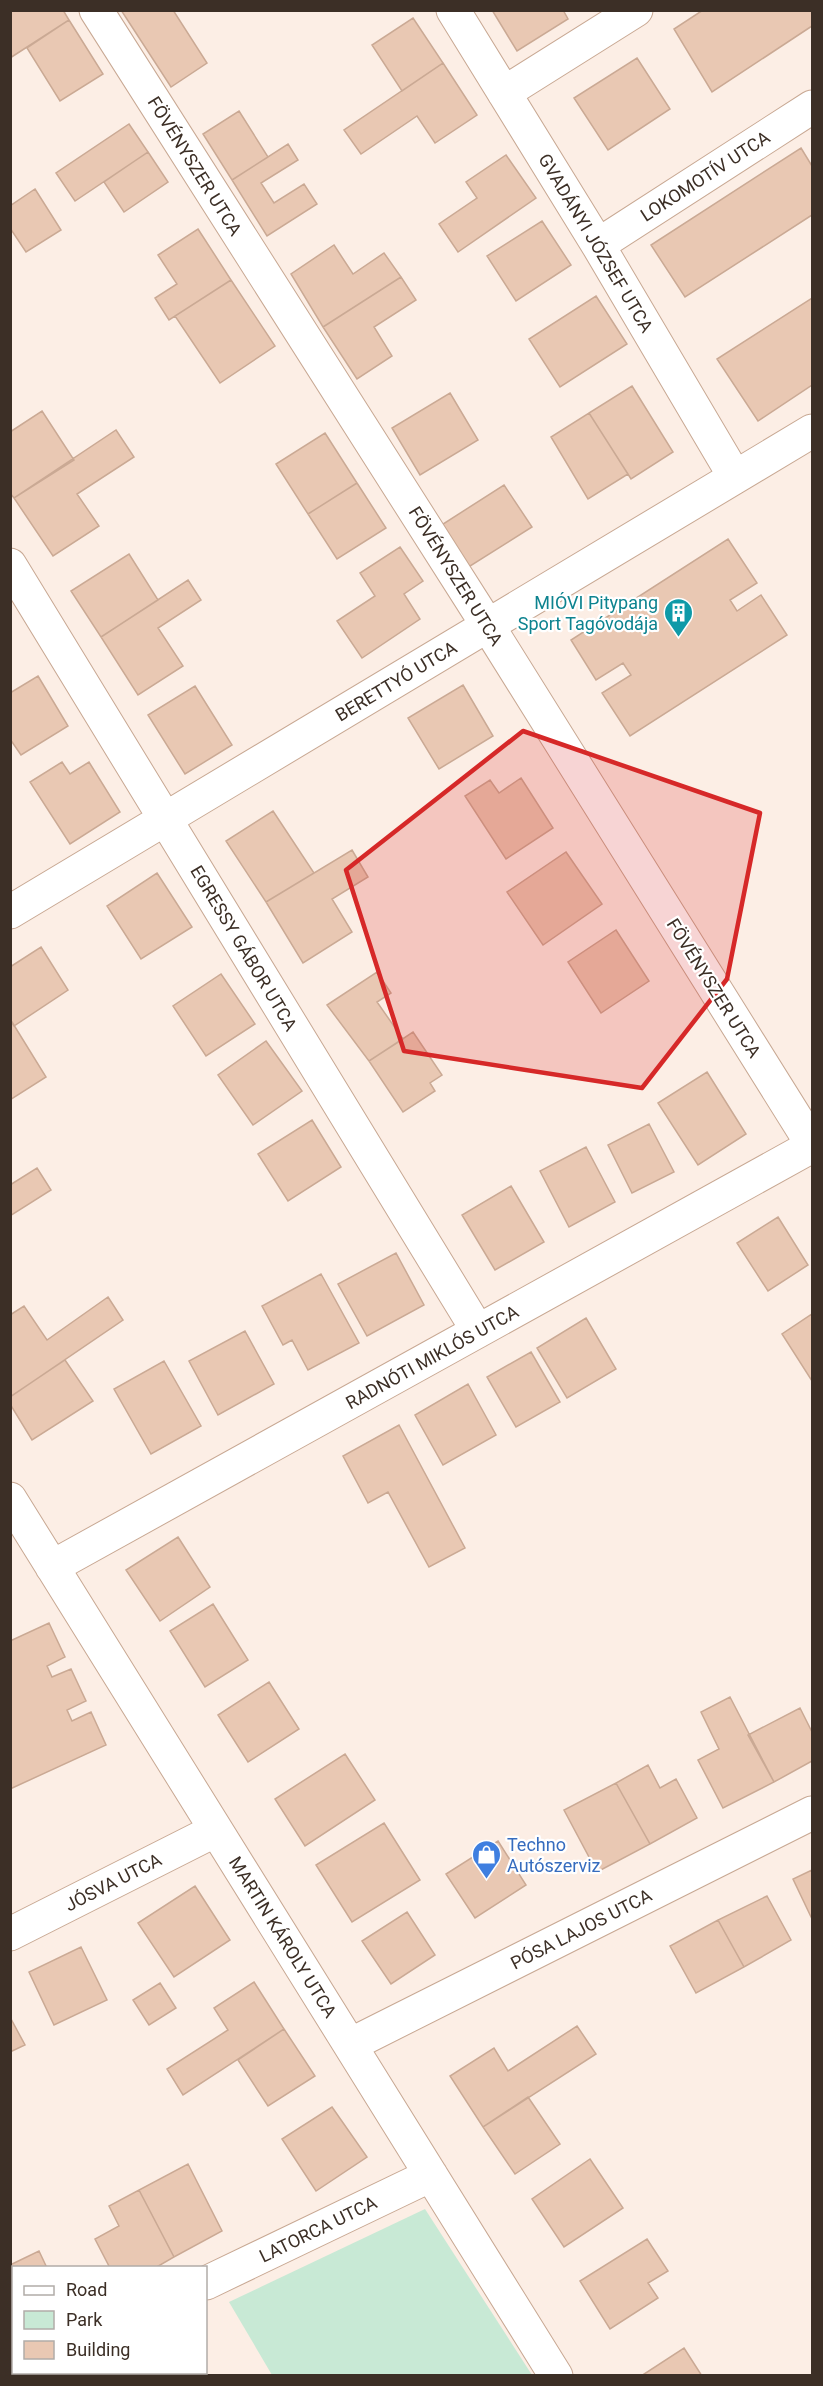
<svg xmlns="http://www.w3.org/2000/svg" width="823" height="2386" font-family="Roboto,sans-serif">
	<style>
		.green { fill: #c8e9d5 }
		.building { fill: #e9c8b3; stroke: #caa994; stroke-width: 1.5 }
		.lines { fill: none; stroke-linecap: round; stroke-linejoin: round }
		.minor-casing { stroke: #c8a893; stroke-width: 35 }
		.minor { stroke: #fff; stroke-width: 33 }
		.marked { fill: #d62828; fill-opacity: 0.2; stroke: #d62828; stroke-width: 4.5; stroke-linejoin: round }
		.labels { text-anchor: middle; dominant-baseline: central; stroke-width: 4.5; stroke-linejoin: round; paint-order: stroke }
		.street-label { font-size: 18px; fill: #3c2f26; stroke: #fff }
		.culture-label { font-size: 18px; fill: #0d838f; stroke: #fff; text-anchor: end }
		.shop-label { font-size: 18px; fill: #366cbe; stroke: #fff; text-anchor: start }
	</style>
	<rect width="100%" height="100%" fill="#fceee5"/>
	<!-- green -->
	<path class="green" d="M425 2209 532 2375H272L229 2302Z"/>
	<!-- building -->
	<path class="building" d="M10 10H63L69 20 10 58Z
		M121 10H173L207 63 171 87Z
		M492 10H563L568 19 517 51Z
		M703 10H812V26L712 92 674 29Z
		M413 18 443 63 402 91 372 45Z
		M69 20 103 74 60 101 27 48Z
		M637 58 670 109 608 150 574 98Z
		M443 63 477 115 435 143 417 116 361 154 344 130Z
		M239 111 268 157 232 180 203 134Z
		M129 124 148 152 75 201 56 173Z
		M288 144 298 160 261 183 274 203 304 184 317 204 267 236 232 180Z
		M801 148 812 166V215L685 297 651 245Z
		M148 152 168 182 124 212 104 182Z
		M506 155 536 198 458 252 439 224 477 198 466 182Z
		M35 189 61 230 26 252 10 228V206Z
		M542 221 571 265 516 301 487 256Z
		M198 229 231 280 169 320 155 298 177 284 158 255Z
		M334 245 353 274 384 253 401 277 323 327 291 274Z
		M401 277 416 300 374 327 392 356 357 379 323 327Z
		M231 280 275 346 220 383 175 316Z
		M596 296 627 344 560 387 529 339Z
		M812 298V385L758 421 717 359Z
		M632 386 673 452 631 479 589 413Z
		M450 393 478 440 420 475 392 428Z
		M42 411 74 460 14 498 10 493V432Z
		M589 413 628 474 588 499 551 437Z
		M116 430 134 457 77 494 99 526 53 556 14 498Z
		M325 433 357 483 308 514 276 464Z
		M357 483 386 528 337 559 308 514Z
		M504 485 532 527 467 568 440 526Z
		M728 539 757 583 730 600 737 611 761 595 787 635 630 736 602 693 631 675 623 663 596 680 571 640Z
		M400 547 423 581 404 594 420 619 362 658 337 621 375 596 360 573Z
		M129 554 158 600 101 637 71 591Z
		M188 580 201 600 158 628 183 666 138 695 101 637Z
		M38 676 68 726 21 755 10 739V693Z
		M463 685 493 736 439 769 408 718Z
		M195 686 232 745 185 774 148 715Z
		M62 762 70 774 89 762 120 812 70 844 30 782Z
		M521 778 553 828 506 859 465 796 490 780 499 793Z
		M273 811 314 873 266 902 226 841Z
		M352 850 368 877 332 899 352 932 303 963 266 902Z
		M566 852 602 904 543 945 507 892Z
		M157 873 192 927 141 959 107 906Z
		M616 930 649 981 601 1013 568 962Z
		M41 947 68 990 14 1026 10 1020V967Z
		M377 972 391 993 377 1002 403 1039 369 1061 327 1005Z
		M221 974 255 1024 206 1056 173 1006Z
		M12 1022 46 1077 10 1100V1023Z
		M413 1032 442 1075 430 1083 435 1091 403 1112 369 1061Z
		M266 1041 302 1091 253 1125 218 1075Z
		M707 1072 746 1134 698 1165 658 1103Z
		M312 1120 341 1167 288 1201 258 1154Z
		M649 1124 674 1172 632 1193 608 1145Z
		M586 1147 615 1202 569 1227 540 1171Z
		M37 1168 51 1190 10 1216V1185Z
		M511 1186 544 1242 495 1270 462 1215Z
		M778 1217 808 1265 768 1291 737 1243Z
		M396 1253 424 1305 367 1336 338 1284Z
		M321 1274 359 1343 308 1370 292 1340 283 1345 262 1306Z
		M108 1297 123 1320 10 1397V1315L24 1306 47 1340Z
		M812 1314V1381L782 1334Z
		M586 1318 616 1369 567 1398 537 1348Z
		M245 1331 274 1384 218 1415 189 1361Z
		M531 1352 560 1402 516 1427 487 1377Z
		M65 1360 93 1401 32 1440 10 1404V1397Z
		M164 1361 201 1426 151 1454 114 1389Z
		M468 1384 496 1435 443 1465 415 1415Z
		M399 1425 465 1548 429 1567 388 1492 368 1503 343 1456Z
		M178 1537 210 1587 160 1621 126 1570Z
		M213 1604 248 1660 205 1687 170 1631Z
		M49 1623 65 1657 47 1666 52 1677 71 1669 86 1701 67 1710 72 1721 91 1712 106 1745 10 1789V1641Z
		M269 1682 299 1729 248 1762 218 1715Z
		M730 1697 774 1782 723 1808 698 1760 719 1749 701 1712Z
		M800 1708 812 1732V1761L774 1782 748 1735Z
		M345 1754 375 1800 305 1846 275 1799Z
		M648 1765 660 1788 676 1779 697 1818 650 1844 616 1783Z
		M616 1783 650 1844 597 1872 564 1810Z
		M384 1823 420 1880 352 1922 316 1865Z
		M498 1841 526 1885 475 1918 446 1874Z
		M812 1870V1919L793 1879Z
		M195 1886 230 1940 174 1977 138 1923Z
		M767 1896 791 1940 744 1967 718 1920Z
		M407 1912 435 1955 391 1984 362 1941Z
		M718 1920 744 1967 696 1993 670 1946Z
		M81 1947 107 2000 54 2025 29 1972Z
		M254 1982 284 2029 183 2095 167 2069 228 2030 214 2008Z
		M160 1983 176 2008 149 2025 133 2000Z
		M10 2017 25 2045 10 2052Z
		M577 2026 596 2054 483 2127 450 2076 494 2048 508 2071Z
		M284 2029 315 2076 268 2106 238 2060Z
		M528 2097 560 2144 515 2174 483 2127Z
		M332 2107 367 2157 316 2191 282 2139Z
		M590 2159 623 2208 564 2247 532 2199Z
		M188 2164 222 2231 174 2257 139 2190Z
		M139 2190 174 2257 155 2268H110L95 2239 119 2226 109 2206Z
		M647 2239 668 2271 648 2283 658 2298 610 2329 580 2281Z
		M39 2251 47 2268H14V2330L10 2332V2265Z
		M684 2348 702 2376H641Z
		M141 2372H188L189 2376H135Z"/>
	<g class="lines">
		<defs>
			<path id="minor" d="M96 10 488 626 812 1144
				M453 10 598 245 735 477
				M504 93 636 10
				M598 245 812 107
				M10 565 478 1331
				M10 912 812 431
				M10 1499 556 2376
				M52 1567 812 1146
				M10 1934 216 1830
				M350 2045 812 1813
				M206 2283 431 2175
				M13 2376 19 2372"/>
		</defs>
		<!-- minor casing -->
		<use href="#minor" class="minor-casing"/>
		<!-- minor -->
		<use href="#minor" class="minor"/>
	</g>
	<!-- marked area -->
	<path class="marked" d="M523 731 760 813 727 979 642 1088 404 1051 346 870Z"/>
	<!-- icons -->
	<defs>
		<symbol id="building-pin" viewBox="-11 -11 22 30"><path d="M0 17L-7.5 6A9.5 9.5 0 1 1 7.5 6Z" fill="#0f9aa8" stroke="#fff"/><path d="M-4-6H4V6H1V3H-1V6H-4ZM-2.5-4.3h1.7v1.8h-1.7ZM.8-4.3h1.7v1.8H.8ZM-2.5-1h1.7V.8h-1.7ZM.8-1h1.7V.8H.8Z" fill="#fff"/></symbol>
		<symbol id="shop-pin" viewBox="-11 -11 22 30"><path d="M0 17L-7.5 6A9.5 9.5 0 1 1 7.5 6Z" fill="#3f7fe0" stroke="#fff"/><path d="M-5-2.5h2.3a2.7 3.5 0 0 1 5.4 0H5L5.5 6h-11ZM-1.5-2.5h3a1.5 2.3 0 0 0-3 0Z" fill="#fff"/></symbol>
	</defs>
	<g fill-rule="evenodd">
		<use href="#building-pin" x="662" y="596" width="33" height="45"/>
		<use href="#shop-pin" x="470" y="1838" width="33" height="45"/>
	</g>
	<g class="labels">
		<!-- street labels -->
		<g class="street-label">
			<text transform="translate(195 166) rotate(58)">FÖVÉNYSZER UTCA</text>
			<text transform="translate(705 176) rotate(-33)">LOKOMOTÍV UTCA</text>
			<text transform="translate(596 243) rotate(59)">GVADÁNYI JÓZSEF UTCA</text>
			<text transform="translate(456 576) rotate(58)">FÖVÉNYSZER UTCA</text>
			<text transform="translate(396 681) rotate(-31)">BERETTYÓ UTCA</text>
			<text transform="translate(244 948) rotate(59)">EGRESSY GÁBOR UTCA</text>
			<text transform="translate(714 988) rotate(58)">FÖVÉNYSZER UTCA</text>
			<text transform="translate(432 1357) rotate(-29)">RADNÓTI MIKLÓS UTCA</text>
			<text transform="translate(113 1882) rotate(-27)">JÓSVA UTCA</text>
			<text transform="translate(581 1929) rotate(-27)">PÓSA LAJOS UTCA</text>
			<text transform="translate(283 1937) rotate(58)">MARTIN KÁROLY UTCA</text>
			<text transform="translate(318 2229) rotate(-26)">LATORCA UTCA</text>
		</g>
		<!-- culture labels -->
		<g class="culture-label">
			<text x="658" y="602">MIÓVI Pitypang<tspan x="658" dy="21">Sport Tagóvodája</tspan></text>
		</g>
		<!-- shop labels -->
		<g class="shop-label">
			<text x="507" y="1844">Techno<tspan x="507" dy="21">Autószerviz</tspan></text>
		</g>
	</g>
	<!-- border -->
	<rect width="823" height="2386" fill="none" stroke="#3c2f26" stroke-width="24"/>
	<!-- legend -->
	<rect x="12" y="2266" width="195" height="108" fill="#ffffff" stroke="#b1aca8" stroke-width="1.5"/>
	<rect x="24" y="2286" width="30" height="9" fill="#ffffff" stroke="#b1aca8" stroke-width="1.5"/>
	<text x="66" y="2296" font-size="18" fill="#3c2f26">Road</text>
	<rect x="24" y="2311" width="30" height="18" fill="#c8e9d5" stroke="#b1aca8" stroke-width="1.5"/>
	<text x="66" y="2326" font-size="18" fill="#3c2f26">Park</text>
	<rect x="24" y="2341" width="30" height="18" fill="#e9c8b3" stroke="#b1aca8" stroke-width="1.5"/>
	<text x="66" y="2356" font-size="18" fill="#3c2f26">Building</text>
</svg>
